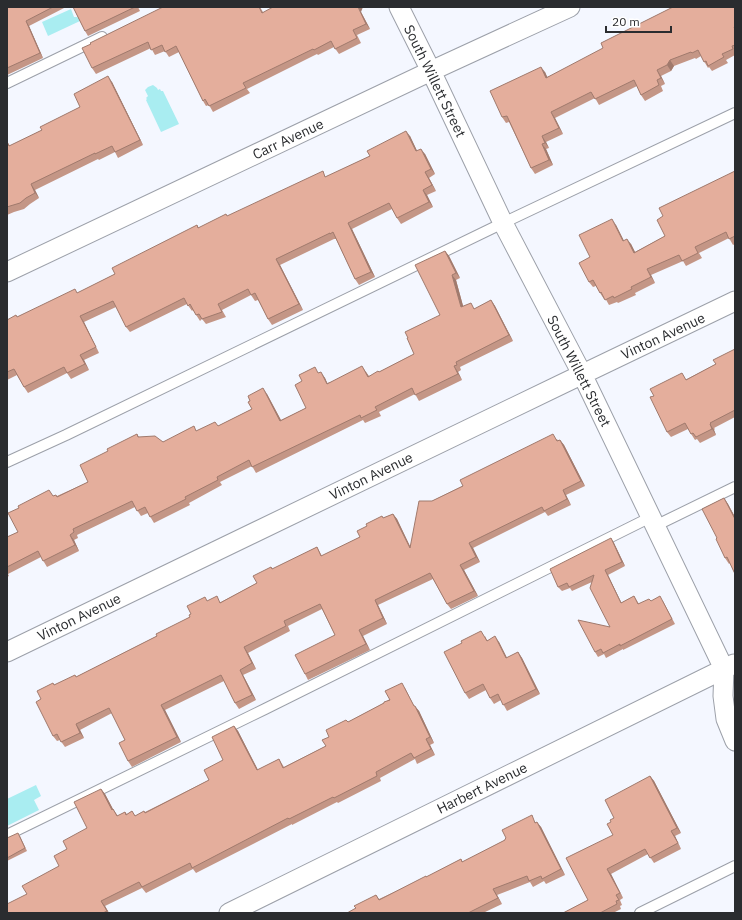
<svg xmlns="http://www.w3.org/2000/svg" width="742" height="920" font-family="'IBM Plex Sans',sans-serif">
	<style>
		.water { fill: #a9edf1 }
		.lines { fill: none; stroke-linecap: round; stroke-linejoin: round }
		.lane-casing { stroke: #9ca0a9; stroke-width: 12 }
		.street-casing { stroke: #9ca0a9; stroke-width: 21 }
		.lane { stroke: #fff; stroke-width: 10 }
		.street { stroke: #fff; stroke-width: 19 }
		.wall { fill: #c49686 }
		.shaded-wall { fill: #a07a6d }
		.building { fill: #e4ae9c; stroke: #a07a6d }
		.labels { text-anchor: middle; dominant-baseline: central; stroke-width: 4; stroke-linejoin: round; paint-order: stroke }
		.street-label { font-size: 14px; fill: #2a2c2f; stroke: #fff }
	</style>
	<rect width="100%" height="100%" fill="#f4f7ff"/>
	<!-- water -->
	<path class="water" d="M71 9 74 17H77L80 19V21L48 36 42 22Z
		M153 85 157 88 158 90 160 89 161 91H163L179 124 161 132 146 100 147 99 146 98 148 96 145 90 148 87Z
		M36 785 41 796 34 800 39 810 7 826V799Z"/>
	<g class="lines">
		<defs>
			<path id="lane" d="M7 83 102 37
				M7 462 66 435 503 223 735 113
				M655 526 735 487
				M7 835 265 709 651 517
				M640 913 735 866"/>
			<path id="street" d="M399 7 431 71 503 223 582 374 724 669 723 696 726 719 735 741
				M7 272 431 71 570 7
				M7 652 560 385 735 301
				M229 913 734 664"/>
		</defs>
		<!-- lane casing -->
		<use href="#lane" class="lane-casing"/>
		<!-- street casing -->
		<use href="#street" class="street-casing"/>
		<!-- lane -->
		<use href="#lane" class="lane"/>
		<!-- street -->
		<use href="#street" class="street"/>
	</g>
	<!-- wall -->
	<path class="wall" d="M7 7H66L29 26 43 58 7 75Z
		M73 7H138L140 11 88 36 85 31Z
		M163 7H260L263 12H361L370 29 357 35 361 43 339 54 334 47 318 55 317 54 247 89 250 93 213 112 209 105 206 106 203 101 179 52 169 57 165 51 155 55 151 48 96 74 92 68Z
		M735 7V55L726 60 728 63 712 71 709 67 708 68 701 56 696 59 695 58 674 66 671 71 661 76 665 84 661 86 663 91 645 101 641 95 637 86 599 105 595 98 555 118 563 134 546 142 549 148 546 149 553 165 535 174 531 168 509 122 506 123 502 117 545 72 547 77Z
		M112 82 143 145 118 158 115 152 99 160 98 159 35 190 39 198 30 204 24 209 14 212 7 215V141L10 146 42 130 80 107Z
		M410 136 417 151 425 154 435 174 429 178 436 191 427 195 433 207 401 224 397 218 392 209 352 229 375 277 359 285 355 279 336 239H334L280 265 303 310 272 325 268 319 258 300 255 301 251 295 222 310 226 317 206 324 202 319 200 321 193 310 192 311 187 304 130 332 126 327 116 307 84 322 99 353 84 360 89 370 71 379 67 373 28 393 24 387 17 375 7 380V320L17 317 78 293 115 274 197 225 199 228 326 177 370 156Z
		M735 171V244L733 245 729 238 699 253 702 258 686 266 683 261 651 275 655 283 635 293 636 295 618 303 617 302 609 305 605 298 604 299 600 293 596 286 593 287 589 282 590 257 616 225 624 241 631 244 635 252 665 236 663 216Z
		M445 251 449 256 460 278 456 280 463 306 475 309 491 300 495 306 513 341 460 367 461 370 458 372 462 380 419 401 415 394 379 412 381 416 365 423 363 420 256 473 252 466 220 482 222 485 189 503 190 505 154 523 148 513 141 516 135 507 77 535 78 538 74 540 79 551 47 567 41 557 8 574 9 576 7 577V537L18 532 53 496H57L88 482 108 451 137 434 139 437 163 442 197 431 218 426 252 409 267 394 281 420 306 408 320 373 325 378 327 383 366 372 369 376 379 372 414 354 440 315Z
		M735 349V417L714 428 715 429 714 430 716 435 700 443 697 439 695 440 688 429 671 437 667 432 654 396 716 364Z
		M557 439 558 441 560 440 564 445 585 486 566 495 571 505 548 516 545 512 473 548 480 562 464 570 478 596 451 609 447 604 433 579 378 605 387 624 363 636 370 650 308 680 305 674 335 635 322 609 288 626 290 631 248 653 256 669 243 675 256 700 239 709 235 703 224 681 165 710 181 742 132 767 128 761 125 740 112 713 80 730 84 738 65 747 60 740 57 741 53 736 41 699 54 685 76 677 157 636 190 617 208 601 221 602 257 583 271 567 273 569 317 547 322 556 360 537 383 518 393 514 397 519 410 546 432 501Z
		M724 498 728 504 735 517V574L730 563 729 564 725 558 717 538Z
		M611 538 614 543 625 566 608 575 621 603 634 596 639 604 651 601H663L675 624 623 650V649L606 658 604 654 598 657 595 652 610 627 592 582 572 591 570 588 562 591 558 587Z
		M485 636 487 640 499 642 507 658 518 652 522 658 540 694 507 711 501 700 494 704 490 698 486 690 469 699 465 693Z
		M405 688 414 706 419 711 434 743 430 745 435 755 417 764 415 759 380 778 381 781 338 803 337 802 292 825V824L196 873 193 869 146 893 142 888 105 906 109 913H7L27 894 59 866 67 849 87 828 101 789 105 794 113 809 118 816 125 812 127 814 132 811 135 816 145 812 209 780 223 760 234 726 238 731 258 770 279 759 284 767 326 746 329 737 348 722 384 703Z
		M650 776 654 781 681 833 675 836 681 849 654 863 648 854 611 874 623 898 620 900 622 905 620 906 621 909 613 913H563L588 900 613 835 611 822 614 818Z
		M536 822 541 827 565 875 546 884 544 881 533 887 530 882 497 895 502 904 483 913H347L356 908 376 895 379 899 427 877 461 859 463 862 505 840Z
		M20 836 27 851 7 861V838Z"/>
	<!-- shaded-wall -->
	<path class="shaded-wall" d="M358 7H363L361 12 370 29 366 24Z
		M26 21 29 26 43 58 40 53Z
		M670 60 674 66 671 71 667 65Z
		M541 67 545 72 550 83 546 78Z
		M657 70 661 76 665 84 661 78Z
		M108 76 112 82 143 145 140 140Z
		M551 112 555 118 563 134 559 128Z
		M406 131 410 136 420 157 416 151Z
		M542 136 546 142 549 148 545 143Z
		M542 144 546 149 553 165 549 160Z
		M421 149 425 154 435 174 431 169Z
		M425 172 429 178 436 191 432 185Z
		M31 184 35 190 39 198 35 193Z
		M423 190 427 195 433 207 429 202Z
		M612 219 616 225 627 247 623 241Z
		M348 223 352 229 375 277 371 272Z
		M627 239 631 244 638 258 634 253Z
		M445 251 449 256 460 278 456 273Z
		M276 259 280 265 303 310 299 304Z
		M647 269 651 275 655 283 651 277Z
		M452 275 456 280 465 313 461 307Z
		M491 300 495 306 513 341 509 335Z
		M80 316 84 322 99 353 96 347Z
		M80 355 84 360 89 370 85 364Z
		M362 366 366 372 372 382 368 377Z
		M454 366 458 372 462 380 458 374Z
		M321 372 325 378 330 389 327 384Z
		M263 388 267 394 284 426 280 421Z
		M710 424 714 430 716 435 712 429Z
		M560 440 564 445 585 486 581 481Z
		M563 490 566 495 571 505 567 499Z
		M724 498 728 504 735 517V519Z
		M393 514 397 519 413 553 410 548Z
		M70 535 74 540 79 551 75 545Z
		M611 538 614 543 625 566 622 562Z
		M469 543 473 548 480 562 476 557Z
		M460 565 464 570 478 596 474 591Z
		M605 570 608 575 624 608 621 603Z
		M375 600 378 605 387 624 383 618Z
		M359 630 363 636 370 650 366 644Z
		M495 636 499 642 510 664 506 658Z
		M244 647 248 653 256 669 252 663Z
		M518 652 522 658 540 694 536 689Z
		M240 670 243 675 256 700 252 695Z
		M161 705 165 710 181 742 177 737Z
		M415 706 419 711 434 743 430 737Z
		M76 724 80 730 84 738 80 733Z
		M234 726 238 731 261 776 257 770Z
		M426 739 430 745 435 755 431 749Z
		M650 776 654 781 681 833 677 828Z
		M101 789 105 794 116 815 112 810Z
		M537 822 541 827 565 875 561 869Z
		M671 831 675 836 681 849 678 843Z
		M607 869 611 874 623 898 620 893Z
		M493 889 497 895 502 904 498 898Z
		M101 901 105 906 109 913 107 911Z"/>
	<!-- building -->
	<path class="building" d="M7 7H53L26 21 40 53 7 68Z
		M73 7H135L85 31Z
		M163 7H259L262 13 273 7H358L366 24 353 30 357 38 335 49 331 41 314 50 313 49 243 83 246 88 209 106 205 99 203 101 176 46 165 52 162 45 151 50 148 42 92 68 82 48 91 44 90 43Z
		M673 7H735V27H734L735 29V45L732 46 733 49 722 54 724 57 708 66 706 61 704 62 698 50 692 53 691 52 670 60 667 65 657 70 661 78 657 80 659 85 641 95 634 80 595 99 591 92 551 112 559 128 542 136 545 143 542 144 549 160 531 168 507 116 502 117 490 91 541 67 546 78 603 48 601 43Z
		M108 76 140 140 115 152 112 146 95 154V153L31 184 35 193 26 198 20 203 10 206 7 207V142L9 146 42 130 40 127 80 107 74 94Z
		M406 131 416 151 421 149 431 169 425 172 432 185 423 190 429 202 397 218 389 203 348 223 371 272 355 279 333 232 330 234V233L276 259 299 304 268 319 255 293 251 295 248 289 218 304 222 312 202 319 199 314 196 315 190 304 188 306 184 298 126 327 113 301 80 316 96 347 80 355 85 364 67 373 64 367 24 387 14 369 7 372V320L16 315 17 317 75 289 77 293 115 274 112 268 197 225 198 228 226 214 227 216 323 171 325 177 370 156 367 151Z
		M735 171V236L729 239 726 232 695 247 698 253 682 261 679 255 647 269 651 277 631 287 632 289 614 298 613 296 605 300 601 292 600 293 593 280 589 282 579 263 590 257 579 235 612 219 623 241 627 239 634 253 665 236 657 220 663 216 659 208Z
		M445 251 456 273 452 275 461 307 471 303 474 309 491 300 509 335 456 362 457 365 454 366 458 374 415 395 412 388 375 407 377 410 361 418 360 415 252 467 249 460 217 477 218 480 185 497 186 499 150 517 145 507 137 511 132 501 73 529 74 532 70 535 75 545 43 561 38 551 7 567V537L18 532 8 513 19 508 18 506 49 490 53 496 56 495 57 497 88 482 80 465 108 451 107 449 137 434 138 437 155 436 163 442 194 426 196 431 215 422 218 426 252 409 248 402 250 401 248 396 263 388 280 421 306 408 295 385 302 381 299 375 315 367 318 373 321 372 327 384 362 366 368 377 378 371 379 372 414 354 407 338H408L405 332 440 315 415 265Z
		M735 349V410L710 423 711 424H710L712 429 696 437 693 433 691 434 685 423 667 432 650 397 654 396 650 389 682 373 686 380 716 364 713 360Z
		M553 434 557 441 560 440 581 481 563 490 567 499 544 511 542 507 469 543 476 557 460 565 474 591 447 604 430 573 375 600 383 618 359 630 366 644 305 674 295 655 335 635 320 604 284 621 286 626 244 647 252 663 240 670 252 695 235 703 221 675 161 705 177 737 128 761 119 743 125 740 109 708 76 724 80 733 61 742 57 734 53 736 36 702 41 699 37 691 53 683 54 685 75 675 76 677 157 636 156 634 190 617 189 615 191 614 187 606 205 597 207 601 217 596 220 603 257 583 253 576 271 567 272 569 317 547 321 556 360 537 357 531 367 526 366 524 382 516 383 518 393 514 410 548 419 501H432L463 486 460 480Z
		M724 498 735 519V574L727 557 725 558 716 539 717 538 702 509Z
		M611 538 622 562 605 570 621 603 634 596 638 604 649 599 651 601 660 596 672 619 620 646V644L603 653 601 649 595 652 578 620 610 627 590 588 594 575 569 587 567 583 558 587 550 569Z
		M481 631 487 641 495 636 506 658 518 652 536 689 503 705 498 694 490 698 483 684 465 693 444 652 462 643 461 641Z
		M402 683 414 706H415L430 737 426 739 431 749 414 758 411 753 376 772 377 776 334 798 333 797 289 819 288 818 192 868 190 863 142 887 139 882 101 901 107 911 103 913H7V904L27 894 22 886 59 866 54 856 67 849 63 841 87 828 74 802 101 789 112 810 113 809 117 816 125 812 126 815 132 811 135 816 144 811 145 813 209 780 204 770 223 760 212 737 234 726 257 770 279 759 283 768 326 746 322 740 329 737 326 730 346 720 348 722 384 703V702L390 700 385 691Z
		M650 776 677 828 671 831 678 843 650 858 645 849 607 869 620 893 616 895 619 900 616 901 617 904 600 913H563L588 900 566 858 613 835 607 824 611 822 610 820 614 818 605 800Z
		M532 815 535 823 537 822 561 869 542 879 541 876 529 881 527 876 493 889 498 898 468 913H347L356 908 354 906 376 895 379 900 426 876V877L461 859 462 862 505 840V839L506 838 502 830Z
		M18 833 25 848 7 858V838Z"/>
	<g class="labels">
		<!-- street labels -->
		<g class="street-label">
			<text transform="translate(435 81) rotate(64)">South Willett Street</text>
			<text transform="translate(288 139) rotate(-25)">Carr Avenue</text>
			<text transform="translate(663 336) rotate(-25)">Vinton Avenue</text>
			<text transform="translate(579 371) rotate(63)">South Willett Street</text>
			<text transform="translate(371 476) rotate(-26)">Vinton Avenue</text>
			<text transform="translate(79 617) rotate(-26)">Vinton Avenue</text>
			<text transform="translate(482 788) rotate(-26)">Harbert Avenue</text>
		</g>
	</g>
	<!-- border -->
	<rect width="742" height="920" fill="none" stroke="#2a2c2f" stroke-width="16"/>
	<!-- scale -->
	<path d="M606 26v6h65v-6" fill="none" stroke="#2a2c2f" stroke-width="2"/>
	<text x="612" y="26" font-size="12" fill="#2a2c2f" stroke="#ffffff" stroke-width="3" paint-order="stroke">20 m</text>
</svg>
